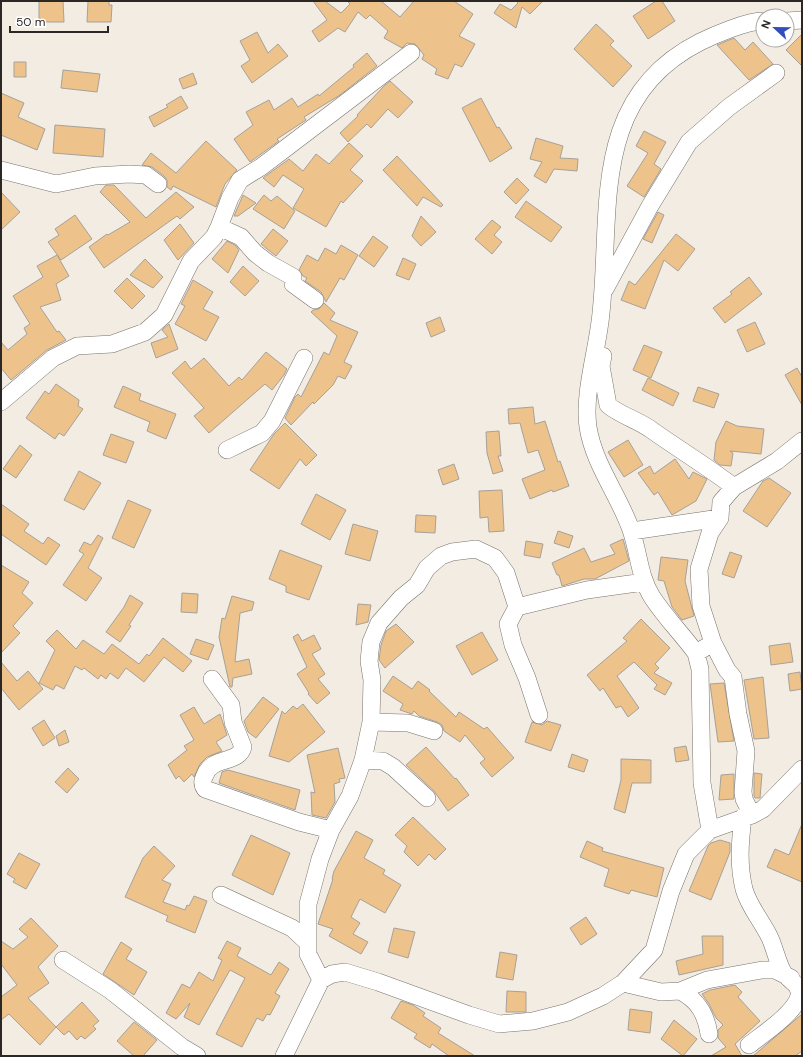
<svg xmlns="http://www.w3.org/2000/svg" width="803" height="1057" font-family="'DM Sans',sans-serif">
	<style>
		.building { fill: #edc28b; stroke: #a7a198 }
		.lines { fill: none; stroke-linecap: round; stroke-linejoin: round }
		.minor-casing { stroke: #79736b; stroke-width: 18 }
		.minor { stroke: #fff; stroke-width: 17 }
	</style>
	<rect width="100%" height="100%" fill="#f2ece3"/>
	<!-- building -->
	<path class="building" d="M39 1H63L64 22H39Z
		M88 1H109V5H112L111 22H87Z
		M313 1H325L341 13 350 4 347 1H381L400 17 414 1H454L473 14 459 36 475 44 462 67 455 64 448 79 435 74 437 69 422 59 424 55 415 44 407 43 402 48 384 38 388 31 370 15 366 19 358 12 345 32 338 28 319 42 312 31 327 20Z
		M516 1H543L530 14 522 7 516 28 494 13 500 4 511 10 518 3Z
		M656 1H662L675 21 648 39 633 16Z
		M596 24 614 41 610 45 632 66 613 87 574 49Z
		M257 32 268 53 278 44 288 56 252 83 241 66 250 60 240 41Z
		M802 34V66L786 50Z
		M734 38 745 50 753 42 773 64 749 80 717 45Z
		M367 53 377 66 340 95 304 117 306 120 277 139 279 141 250 162 234 139 253 125 246 112 269 100 274 110 292 98 298 107 318 94 319 96 354 67 353 65Z
		M14 62H26V77H14Z
		M63 70 100 74 97 92 61 88Z
		M193 73 197 84 183 89 179 79Z
		M390 81 413 102 398 118 388 109 371 128 367 124 348 142 340 133 358 116 357 115 383 87Z
		M1 93 24 103 18 117 45 129 37 150 1 135Z
		M181 96 188 108 154 127 149 117 168 107 166 105Z
		M481 98 497 128 499 127 512 148 490 162 462 108Z
		M55 125 105 129 103 157 53 153Z
		M644 131 666 142 654 164 661 169 644 197 627 186 648 153 636 146Z
		M536 138 563 146 560 158 578 159 577 171 554 169 546 183 534 176 542 162 530 159Z
		M206 141 237 170 225 184 216 207 173 186 171 190 167 187V180L164 176 152 167 142 165 151 153 176 173Z
		M349 143 363 156 350 170 363 181 343 203 341 201 326 227 293 208 304 189 283 175 274 187 263 178 289 159 303 171 316 154 329 164Z
		M397 156 443 205 441 207 423 197 417 206 383 170Z
		M517 178 529 190 516 204 504 192Z
		M106 185H114L146 218 176 192 194 207 180 219 177 216 104 268 89 247 107 234 108 235 130 222 100 192Z
		M1 192 20 212 1 230Z
		M243 195 256 203 238 216H234Z
		M264 195 271 201 277 196 295 211 284 229 253 209Z
		M526 201 562 227 551 242 515 217Z
		M658 212 664 215 652 243 643 239Z
		M75 215 92 239 61 260 48 242 59 235 55 229Z
		M421 216 436 232 421 246 412 236Z
		M492 220 501 227 494 235 502 242 492 254 475 239Z
		M180 224 194 243 178 260 164 240Z
		M273 229 288 241 276 256 261 244Z
		M676 234 695 249 678 271 664 260 645 309 621 300 629 281 635 285Z
		M373 236 388 247 374 267 359 256Z
		M227 241 235 245 239 250 228 273 212 259Z
		M341 245 358 255 344 280 340 278 326 302 321 292 305 281 307 278 303 276 299 270 307 255 318 261 325 248 336 254Z
		M57 255 69 276 56 284 61 300 40 307 57 332 59 331 66 340 47 350 11 380 1 368V342L8 350 27 334 24 328 30 324 13 296 43 277 37 266Z
		M403 258 416 264 409 280 396 275Z
		M145 259 163 277 153 288 130 275Z
		M243 266 259 281 245 296 230 282Z
		M749 277 762 294 725 323 713 308 732 294 730 292Z
		M127 278 145 296 132 309 114 291Z
		M193 280 213 292 203 309 219 317 206 341 175 324 185 306 181 304Z
		M324 303 335 313 330 320 358 332 344 362 352 366 345 379 338 376 333 385 314 404 313 402 291 425 285 418 295 397 298 394 301 397 324 352 329 355 337 336 311 312 313 310 319 309Z
		M440 317 445 331 431 337 426 323Z
		M755 322 765 344 747 352 737 330Z
		M169 324 178 349 156 358 151 343 168 337 162 330Z
		M644 345 662 352 651 378 633 370Z
		M266 352 287 369 284 375 272 390 265 384 209 433 194 416 204 408 172 373 185 361 191 369 204 358 229 386 239 377 242 380Z
		M797 368 802 377V405L785 375Z
		M648 378 679 393 673 406 642 390Z
		M56 384 79 400 78 406 83 409 64 436 59 433 55 439 26 418 45 391 49 394Z
		M123 386 141 394 139 400 176 414 166 439 147 431 150 422 114 407Z
		M698 387 719 394 714 408 693 401Z
		M533 407 535 424 545 421 558 462 560 461 569 486 553 492 552 490 530 499 522 479 545 470 538 450 528 453 520 423 509 424 508 409Z
		M726 421 737 426 764 429 761 454 730 451 733 453 731 466 720 465 714 460 716 442Z
		M285 423 317 455 306 466 300 459 279 489 250 470 274 434Z
		M499 431 501 456H498L503 471 493 474 487 453 486 432Z
		M111 434 134 442 126 463 103 455Z
		M628 440 643 465 624 477 608 452Z
		M20 445 32 455 16 478 3 469Z
		M675 459 689 479 693 472 707 479 696 501 672 515 658 492 654 495 638 473 650 466 654 474Z
		M454 464 459 479 443 485 438 470Z
		M79 471 101 483 84 510 64 500Z
		M769 478 791 493 767 527 743 511 763 481Z
		M502 490 504 531 489 532 488 517 480 518 479 491Z
		M316 494 346 510 330 540 301 524Z
		M128 500 151 510 134 548 112 538Z
		M1 504 29 524 24 531 43 544 48 537 60 545 46 565 1 534Z
		M416 515 436 516 435 533 415 532Z
		M353 524 378 531 370 561 345 554Z
		M558 531 573 536 569 548 554 543Z
		M98 535 103 538 88 568 102 578 86 601 63 585 84 554 79 551 84 542 91 545Z
		M623 539 629 561 595 579H584L562 586 559 575H557L552 563 584 548 591 562 615 554 610 545Z
		M526 541 543 544 540 558 524 555Z
		M280 550 322 566 309 600 286 592V586L269 579Z
		M730 552 742 556 734 578 722 574Z
		M661 557 688 560 685 581 694 616 682 620 672 607 664 581 658 580Z
		M1 565 29 582 22 593 33 603 13 626 20 633 1 653Z
		M182 593 198 594 197 613 181 612Z
		M130 595 143 603 129 625 131 626 120 642 106 632 124 607Z
		M232 596 254 602 252 610 240 613 235 662 249 659 252 674 233 678 232 687H230L219 637 222 618 225 619Z
		M358 604 371 605 368 622 356 625Z
		M641 619 670 648 655 664 659 668 654 673 672 683 665 695 654 689 657 685 634 662 617 676 639 708 628 717 621 706 616 708 603 688 600 691 587 675 627 641 623 638Z
		M396 624 414 642 385 668 379 660 381 645 386 631Z
		M57 630 76 649 83 640 104 654 112 644 139 664 147 654 149 656 163 638 192 661 183 672 164 657 144 682 126 668 118 679 110 673 106 679 101 675 98 679 84 668 82 670 75 666 64 689 56 685 53 690 39 683 55 650 46 641Z
		M482 632 498 660 472 675 456 646Z
		M298 634 302 641 314 635 321 649 312 654 325 674 318 679 330 693 317 704 308 694 309 693 297 674 307 667 293 637Z
		M196 639 214 645 208 660 190 654Z
		M790 643 793 662 771 665 769 646Z
		M1 662 17 681 28 671 43 689 19 710 1 688Z
		M800 672 802 689 790 691 788 674Z
		M393 676 412 689 418 681 430 690 429 691 456 717 459 712 484 729 487 727 514 758 492 777 480 763 485 759 465 735 460 742 444 731 442 725 437 722 419 716 414 711 412 714 400 710 403 704 383 691Z
		M763 677 769 738 754 739 744 680Z
		M724 683 734 741 718 742 710 684Z
		M263 697 279 709 256 738 248 732 244 721Z
		M303 704 325 732 289 762 269 756 282 711 285 714 293 706 297 709Z
		M194 707 204 724 220 714 227 735 216 742 222 751 207 757 200 764 194 777 192 774 184 782 179 776 176 779 168 765 187 750 184 746 194 740 180 715Z
		M44 720 55 738 43 746 32 728Z
		M547 721 561 725 551 751 525 742 532 722 542 725Z
		M65 730 69 742 59 746 56 736Z
		M686 746 689 760 676 762 674 748Z
		M426 747 455 779 456 778 469 795 448 811 434 791 406 765Z
		M338 748 345 778 339 779 340 782 334 784 335 802 326 818 312 815 311 792 315 793 307 755Z
		M572 754 588 760 584 772 568 767Z
		M621 759 651 760V783H632L625 813 614 809 621 780Z
		M68 768 79 779 67 793 55 782Z
		M228 770 300 790 295 810 219 783 222 772Z
		M754 773 762 774 760 798H755L754 796Z
		M734 774V799L719 800 721 775Z
		M413 817 446 849 435 860 429 854 418 866 404 852 407 846 395 835Z
		M802 824V882L767 867 775 849 789 855Z
		M356 831 373 840 364 858 385 870 383 874 401 885 385 913 360 899 351 917 360 923 353 934 368 942 361 954 329 936 333 929 318 924 333 879H332L334 871Z
		M251 835 290 853 273 895 232 875Z
		M720 840 730 843V852L711 900 689 891 708 846 711 843Z
		M587 841 603 848 602 851 664 868 657 897 631 890 629 894 604 886 609 869 580 857Z
		M154 846 175 866 162 880 171 884 163 902 185 910 187 905 189 906 194 896 207 901 195 933 166 921 168 916 125 897 143 858Z
		M19 853 40 864 26 889 13 882 15 879 7 874Z
		M586 917 597 934 581 945 570 928Z
		M31 918 58 946 38 967 49 983 28 998 56 1027 40 1045 9 1014 1 1020V997L17 985 1 964V941L13 949 28 937 19 929Z
		M394 928 415 932 408 958 388 952Z
		M702 936H723V965L679 975 676 961 703 954Z
		M227 941 241 948 237 956 271 975 279 962 289 969 275 993 280 996 270 1015 267 1014 263 1021 257 1018 242 1047 216 1034 245 978 230 970 199 1025 184 1017 190 1003 176 1019 166 1013 182 984 190 988 199 972 213 981 222 960 218 958Z
		M121 942 132 949 126 959 147 972 134 995 103 974Z
		M500 952 517 955 513 980 496 977Z
		M735 985 742 992 738 997 760 1021 735 1044 742 1056H711L726 1047 718 1038V1030L723 1025 716 1018 709 1004 702 994 710 990Z
		M507 991 526 992V1012H506Z
		M401 1001 413 1005 425 1013 423 1016 441 1028 438 1033 475 1056H449L432 1044 430 1048 414 1038 417 1034 391 1018Z
		M82 1002 99 1021 93 1026 96 1029 85 1039 81 1036 77 1040 69 1031 64 1035 56 1027Z
		M630 1009 652 1012 650 1033 628 1030Z
		M802 1014V1051L795 1056H753Z
		M674 1020 697 1039 683 1056 661 1039Z
		M134 1022 157 1040 143 1056H134L117 1041Z"/>
	<g class="lines">
		<defs>
			<path id="minor" d="M787 21 802 20
				M1 170 56 184 95 176 129 174 146 175 158 184
				M219 227 241 237 255 253 268 263 293 277V284L315 300
				M605 289 650 206 689 142 729 107 776 73
				M603 356 601 366 608 405C621 416 639 420 653 431 680 450 708 467 734 487
				M1 402 53 358 77 346 112 344 145 332 164 315 191 261 214 237 219 227 230 198 240 180 261 167 411 53
				M227 450 262 433 272 421 304 358
				M632 531 720 518
				M713 643 727 670 733 677 738 714 746 751 743 792 744 799 752 815
				M696 653C682 634 665 617 652 597 639 576 639 553 631 530 619 495 594 465 588 427 583 393 598 348 601 313 612 210 589 98 700 42 714 35 747 21 763 21
				M212 679 231 705 233 722 243 747C239 764 212 756 205 775 202 781 202 784 205 789L299 822 331 830
				M539 715 527 678 513 645 508 624 517 607 587 590 644 582
				M371 722 408 723 434 731
				M363 760 383 761 393 767 427 798
				M743 817C740 842 738 864 744 889 749 907 762 921 770 938 775 949 777 961 783 972 788 980 801 984 799 996 795 1013 763 1034 749 1045
				M710 830 702 783 700 669 696 653 713 643 701 606 699 569 710 533 720 518 721 502 734 487 777 461 802 441
				M221 895 292 928 307 942
				M63 960 110 990 182 1047 197 1056
				M321 980 332 974 345 972 378 982 469 1015 499 1024 533 1021 568 1012 603 996 623 983 654 950 671 891 686 854 710 830 752 815 763 809 802 769
				M623 983 661 992 680 991 707 980 762 970H775L791 978
				M680 991C698 1000 706 1014 709 1034
				M284 1056 321 980 308 954V904L320 859 331 830 350 796 363 760 371 722 372 680 369 661 371 642 379 623 401 598 417 585 427 568 441 556 452 552 476 549 495 558 506 573 517 607"/>
		</defs>
		<!-- minor casing -->
		<use href="#minor" class="minor-casing"/>
		<!-- minor -->
		<use href="#minor" class="minor"/>
	</g>
	<!-- border -->
	<rect width="803" height="1057" fill="none" stroke="#2a2724" stroke-width="4"/>
	<!-- north arrow -->
	<g transform="translate(775 28) rotate(292)"><circle r="19" fill="#ffffff" stroke="#aaa9a7"/>
	<path d="M0-3L7 15L0 10L-7 15Z" fill="#314dbe"/>
	<text y="-6" font-size="11" font-weight="bold" text-anchor="middle" fill="#2a2724">N</text>
	</g>
	<!-- scale -->
	<path d="M10 26v6h98v-6" fill="none" stroke="#2a2724" stroke-width="2"/>
	<text x="16" y="26" font-size="12" fill="#2a2724" stroke="#ffffff" stroke-width="3" paint-order="stroke">50 m</text>
</svg>
